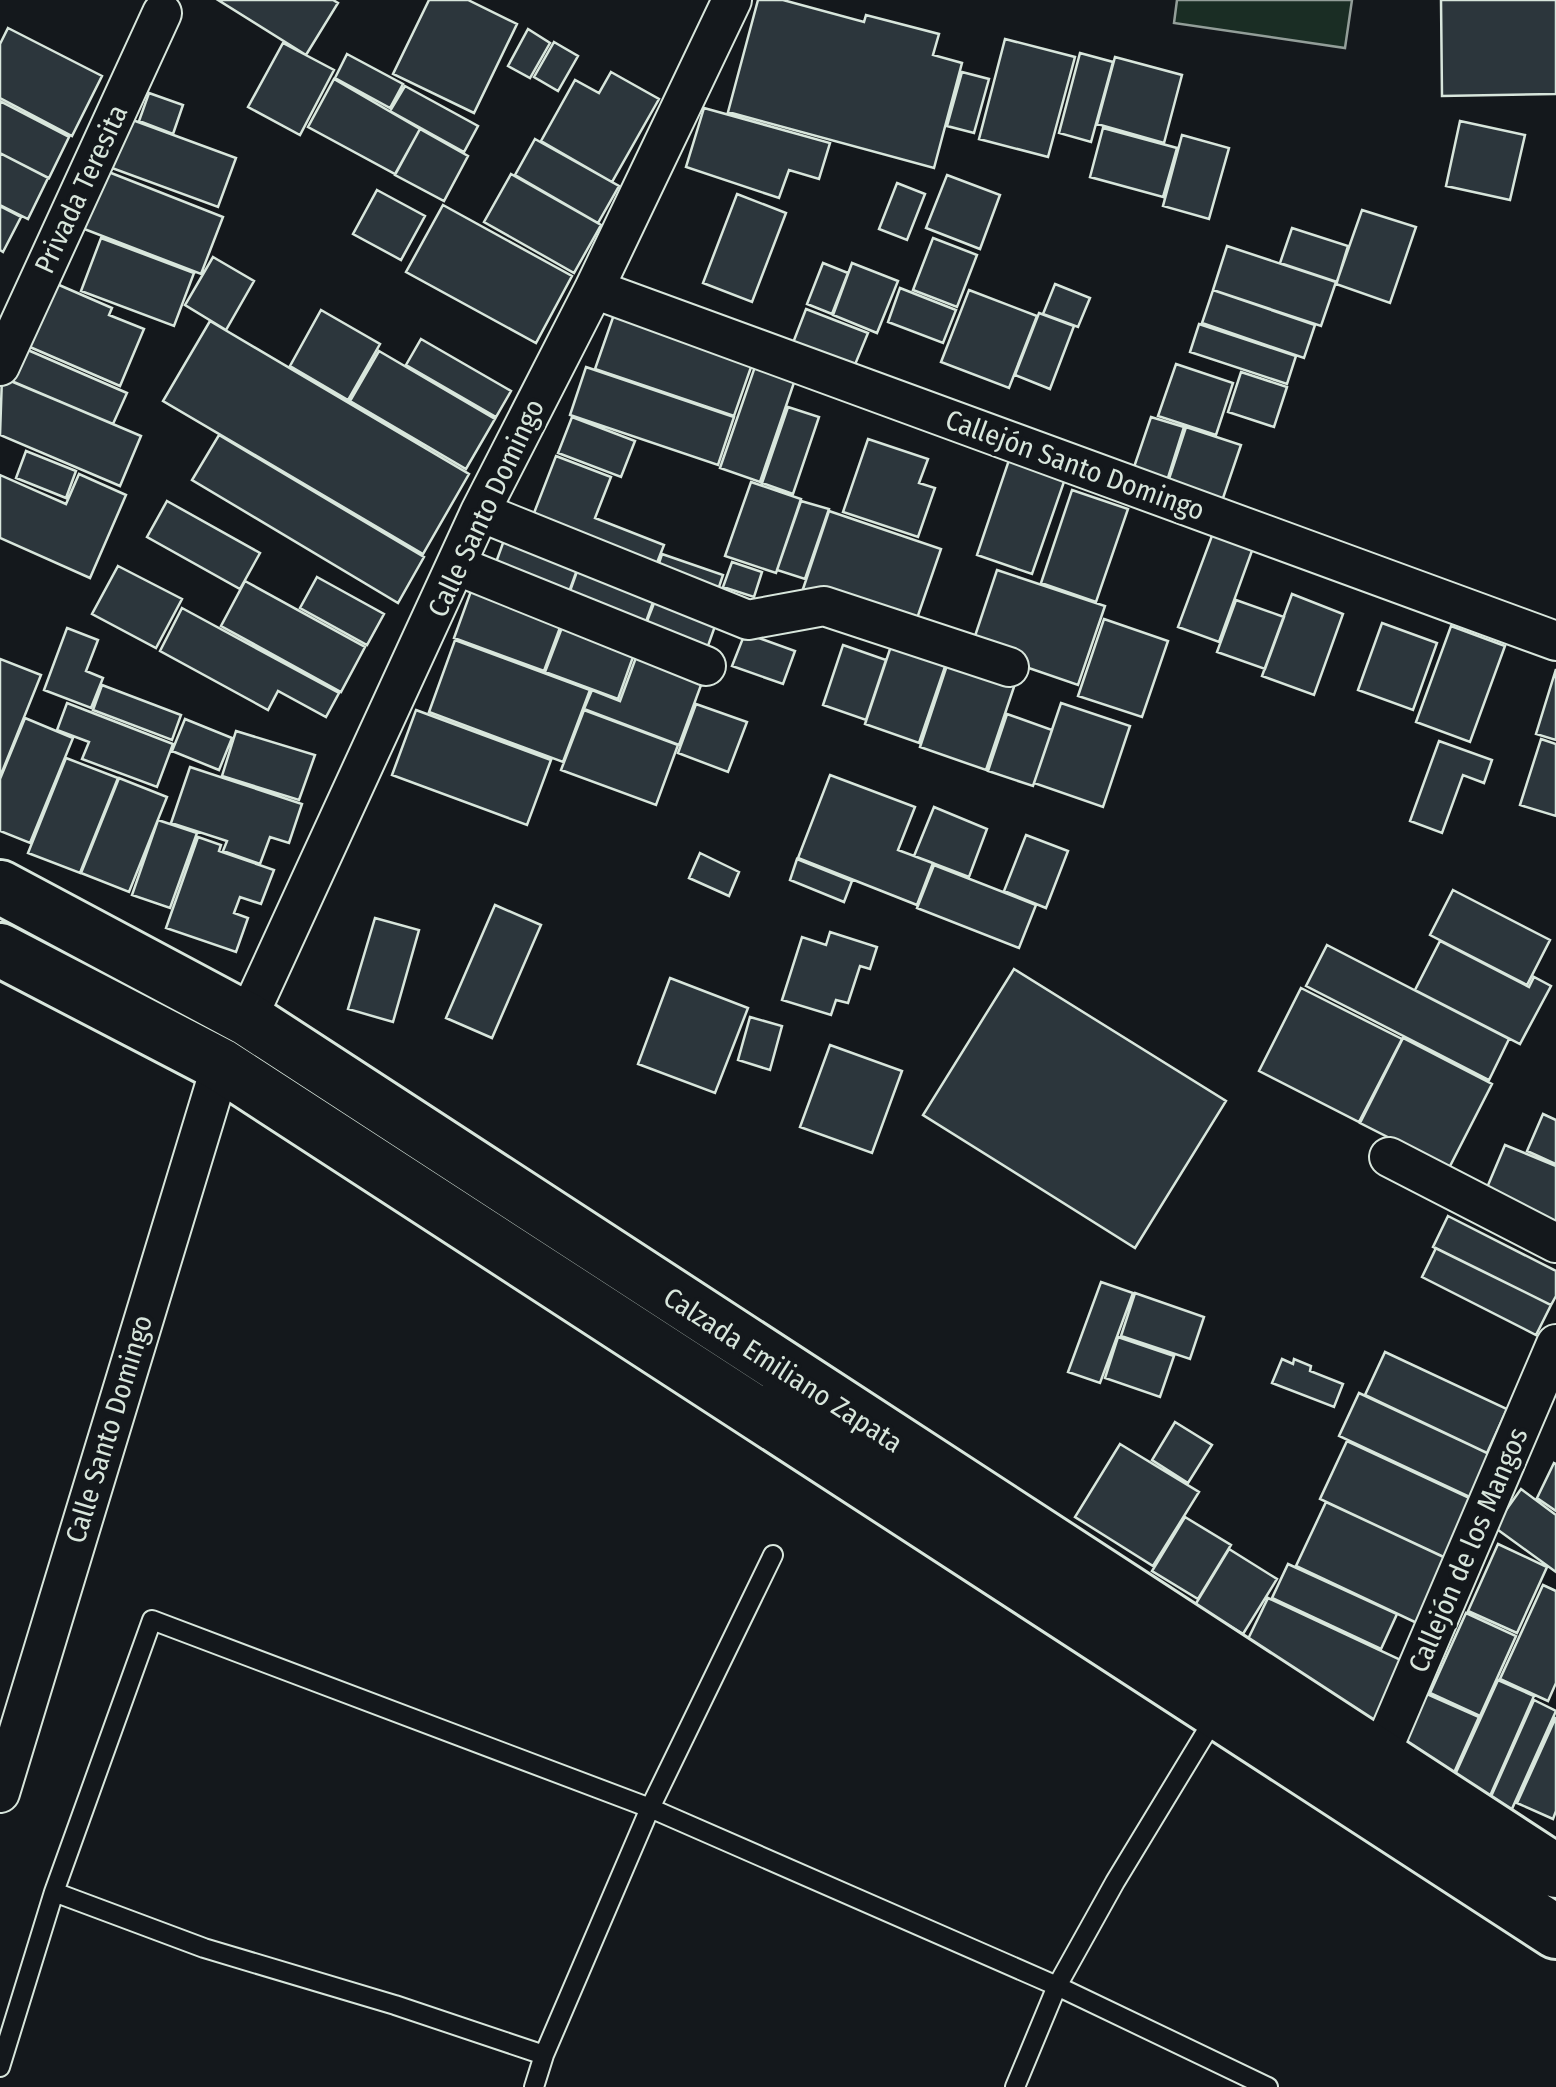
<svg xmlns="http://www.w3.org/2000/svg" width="1556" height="2087" font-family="'Fira Sans Condensed',sans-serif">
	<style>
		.green { fill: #1a2d24; stroke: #939e99; stroke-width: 2.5 }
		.building { fill: #2c363c; stroke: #d8e6dc; stroke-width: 2.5 }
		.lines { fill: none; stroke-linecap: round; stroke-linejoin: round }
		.service-casing { stroke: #d8e6dc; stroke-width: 22 }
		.minor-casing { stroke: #d8e6dc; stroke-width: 42 }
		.secondary-casing { stroke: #d8e6dc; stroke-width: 58 }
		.service { stroke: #14181c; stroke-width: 18 }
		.minor { stroke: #14181c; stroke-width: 38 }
		.secondary { stroke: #14181c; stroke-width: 52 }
		.labels { text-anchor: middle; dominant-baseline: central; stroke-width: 8; stroke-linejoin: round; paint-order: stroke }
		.street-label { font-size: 28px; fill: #d8e6dc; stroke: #14181c }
	</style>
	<rect width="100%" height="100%" fill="#14181c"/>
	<!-- green -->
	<path class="green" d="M1177 0H1352L1345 48 1174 23Z"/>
	<!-- building -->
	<path class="building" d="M218 0H333L338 3 306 55Z
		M429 0H468L517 24 474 113 393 74Z
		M758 0H783L864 22 866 15 939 34 933 55 962 63 934 168 728 112Z
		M1441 0H1556V94L1442 96Z
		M8 28 102 76 72 136 0 98V44Z
		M528 29 550 43 530 78 508 66Z
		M1005 39 1075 57 1048 157 979 139Z
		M554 42 578 56 558 91 534 77Z
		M283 43 334 70 300 135 248 107Z
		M1080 53 1113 62 1091 142 1059 133Z
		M347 54 403 84 390 108 335 78Z
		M1115 57 1182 75 1164 143 1097 124Z
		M611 72 659 99 612 182 541 141 575 80 599 93Z
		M962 72 989 79 974 133 947 126Z
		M334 79 420 129 395 174 308 127Z
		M405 86 478 126 464 152 390 111Z
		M149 93 183 105 173 134 139 121Z
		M0 101 69 137 49 178 0 153Z
		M704 108 830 143 819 179 789 170 779 198 686 167Z
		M119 115 236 158 218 207 101 164Z
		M1460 121 1525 135 1510 200 1446 186Z
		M1103 128 1177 148 1163 197 1090 177Z
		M420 129 468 156 444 201 395 175Z
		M1182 135 1229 148 1209 219 1163 206Z
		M535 139 619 186 598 223 515 175Z
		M0 153 48 178 28 219 0 205Z
		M101 169 223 217 201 274 79 227Z
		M511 174 601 225 574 273 484 222Z
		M947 175 1000 195 980 249 926 228Z
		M897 183 925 194 907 240 879 229Z
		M377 190 425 216 401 260 353 234Z
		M737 194 786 213 752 302 703 283Z
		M443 205 572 276 536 343 406 272Z
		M0 206 21 217 3 252 0 250Z
		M1362 210 1416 227 1390 303 1336 284Z
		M1292 228 1348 246 1337 282 1280 263Z
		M101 238 194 273 174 326 81 291Z
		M933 238 977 255 957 307 913 290Z
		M1227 246 1336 282 1321 326 1213 290Z
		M213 257 254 281 226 330 185 305Z
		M823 263 848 273 832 314 807 304Z
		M852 263 898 281 877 333 833 315Z
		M43 278 112 308 109 315 144 329 120 386 16 341Z
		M1055 284 1090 298 1078 327 1043 314Z
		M900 288 956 310 943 343 888 322Z
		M969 290 1037 316 1009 388 941 362Z
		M1213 290 1315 325 1304 358 1202 323Z
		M618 303 757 350 734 416 595 369Z
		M806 309 868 333 852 372 791 348Z
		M321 310 380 344 348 400 290 366Z
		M1039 313 1074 326 1050 389 1015 375Z
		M210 321 469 474 423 554 163 401Z
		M1199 324 1296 356 1287 384 1190 352Z
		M421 339 511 391 496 417 406 365Z
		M14 344 127 393 113 424 1 377Z
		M379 351 495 419 466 469 350 401Z
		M759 355 799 368 760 482 720 468Z
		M1176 364 1233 383 1216 435 1158 416Z
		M586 367 734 417 718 465 570 415Z
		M1241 372 1287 387 1274 427 1228 412Z
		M2 377 141 436 120 486 0 435Z
		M788 407 819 417 793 494 762 483Z
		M572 417 635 441 621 477 558 453Z
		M1151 417 1184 427 1167 481 1133 470Z
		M1186 427 1241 445 1221 504 1167 485Z
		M219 435 424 557 398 603 192 480Z
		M868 439 928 459 919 483 935 488 918 537 843 512Z
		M26 451 76 471 66 498 16 478Z
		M556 456 611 477 595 518 664 545 653 573 529 526Z
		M1010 457 1066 476 1032 574 977 555Z
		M79 474 126 495 90 578 0 538V475L66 504Z
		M751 482 801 499 776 573 725 556Z
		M1072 490 1128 509 1096 602 1041 583Z
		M167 501 260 553 240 589 147 537Z
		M801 501 829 509 805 579 777 570Z
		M829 511 941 549 913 630 802 592Z
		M507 532 581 559 565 603 491 576Z
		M1213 533 1253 548 1219 642 1178 627Z
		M662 554 723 575 715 599 654 578Z
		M732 562 762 572 754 597 723 587Z
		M580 563 657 591 642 633 565 605Z
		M118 566 182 599 156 648 92 614Z
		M997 570 1105 606 1078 685 971 648Z
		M317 577 384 614 367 645 300 608Z
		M475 580 565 614 544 671 454 638Z
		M245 581 365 647 341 692 221 626Z
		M658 593 719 615 704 657 642 634Z
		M1292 594 1343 614 1314 695 1262 676Z
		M1236 600 1284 617 1265 669 1217 652Z
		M182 608 339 693 326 717 278 691 268 710 160 651Z
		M566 617 638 643 618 699 545 672Z
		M1104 619 1168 641 1142 717 1078 696Z
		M1382 623 1437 643 1413 710 1358 690Z
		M1451 626 1505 646 1470 742 1416 722Z
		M67 628 98 640 86 671 103 678 91 708 44 690Z
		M745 633 795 651 783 684 732 666Z
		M455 640 590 690 563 762 429 712Z
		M893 640 948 658 919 743 865 724Z
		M843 645 886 660 866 720 823 705Z
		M638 652 704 677 679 745 584 709 592 690 620 701Z
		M950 656 1017 678 986 770 920 747Z
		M0 659 41 675 0 777Z
		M1556 669V740L1536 734Z
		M102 685 181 715 172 740 93 710Z
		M67 703 173 744 157 787 82 759 89 742 57 730Z
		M1061 703 1130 726 1103 807 1034 783Z
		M696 704 747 722 728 772 678 753Z
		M416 710 551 760 527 825 392 775Z
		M584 710 678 745 656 805 561 770Z
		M1007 714 1052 730 1033 786 988 771Z
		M25 718 73 738 30 843 0 831V779Z
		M185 719 232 738 219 770 172 751Z
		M236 731 315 755 299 800 222 776Z
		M1541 739 1556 744V816L1520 805Z
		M1439 741 1492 760 1484 783 1463 775 1442 833 1410 821Z
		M66 758 118 778 80 873 28 853Z
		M190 767 302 804 289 843 270 837 260 864 223 851 227 841 171 823Z
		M830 775 915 807 898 850 933 863 917 905 798 858Z
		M119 778 167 797 129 892 81 873Z
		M934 807 987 829 969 877 914 856Z
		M158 820 197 833 170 908 132 895Z
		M1026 835 1068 851 1046 908 1004 891Z
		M198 837 221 845 219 851 274 870 261 904 240 897 234 913 248 918 236 952 166 928Z
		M700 853 739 872 729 896 689 878Z
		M797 859 852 881 844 902 790 880Z
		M934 865 1036 905 1019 948 917 908Z
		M1453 890 1550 940 1527 985 1430 935Z
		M495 905 541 925 492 1038 446 1018Z
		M375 918 419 930 393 1022 348 1009Z
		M830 932 877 947 870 969 860 966 848 1003 836 1000 831 1015 782 1000 802 937 826 945Z
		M1440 941 1529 987 1534 977 1551 986 1520 1044 1415 990Z
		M1327 945 1509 1039 1489 1080 1306 986Z
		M1014 969 1226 1101 1135 1248 923 1115Z
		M670 978 748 1008 715 1093 638 1064Z
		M1301 988 1402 1039 1359 1122 1259 1071Z
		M750 1017 782 1026 770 1070 738 1060Z
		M1403 1038 1492 1084 1449 1168 1360 1123Z
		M830 1045 902 1071 872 1153 800 1127Z
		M1543 1114 1556 1120V1164L1527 1151Z
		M1505 1145 1556 1166V1228L1483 1197Z
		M1448 1216 1556 1271V1296L1551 1305 1433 1247Z
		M1436 1248 1551 1305 1536 1335 1422 1277Z
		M1101 1282 1133 1293 1100 1383 1068 1372Z
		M1135 1293 1204 1317 1190 1359 1121 1336Z
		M1118 1337 1174 1356 1160 1397 1105 1378Z
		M1385 1352 1507 1409 1487 1453 1365 1395Z
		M1282 1359 1293 1364 1294 1359 1311 1366 1310 1371 1343 1384 1334 1407 1272 1383Z
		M1359 1393 1496 1457 1476 1500 1339 1436Z
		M1175 1422 1212 1445 1188 1483 1152 1460Z
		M1347 1441 1476 1501 1448 1559 1320 1499Z
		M1120 1444 1199 1492 1153 1566 1075 1517Z
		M1554 1463 1556 1464V1511L1537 1498Z
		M1521 1489 1556 1515V1572L1494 1527Z
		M1326 1502 1450 1560 1419 1624 1296 1566Z
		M1185 1517 1231 1545 1198 1599 1152 1571Z
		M1498 1544 1547 1567 1517 1633 1468 1611Z
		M1229 1549 1277 1579 1243 1634 1195 1605Z
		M1288 1564 1397 1614 1381 1649 1272 1598Z
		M1543 1585 1556 1591V1683L1548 1701 1500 1679Z
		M1268 1598 1403 1661 1374 1725 1248 1639Z
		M1466 1613 1516 1636 1480 1716 1430 1693Z
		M1498 1680 1534 1696 1490 1796 1453 1779Z
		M1427 1694 1479 1717 1453 1775 1401 1752Z
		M1534 1700 1556 1711 1511 1811 1489 1801Z
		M1556 1717V1811L1553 1819 1517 1803Z"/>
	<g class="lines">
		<defs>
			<path id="service" d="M54 1892 204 1948 395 2005 544 2055
				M0 2067 54 1892 152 1620 650 1808 1057 1986 1268 2087
				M534 2087 544 2055 650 1808 773 1555
				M1015 2087 1057 1986 1115 1882 1217 1714"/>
			<path id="minor" d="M594 289 1556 641
				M0 366 162 13
				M480 512 748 620 824 606 1009 667
				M458 566 706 666
				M247 1019 480 512 594 289 732 0
				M1389 1157 1556 1243
				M1380 1755 1556 1344
				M0 1793 221 1065"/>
			<path id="secondary" d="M0 887 247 1019 1556 1871
				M0 950 221 1065 1556 1932"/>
		</defs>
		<!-- service casing -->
		<use href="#service" class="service-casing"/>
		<!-- minor casing -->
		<use href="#minor" class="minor-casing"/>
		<!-- secondary casing -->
		<use href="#secondary" class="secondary-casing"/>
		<!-- service -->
		<use href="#service" class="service"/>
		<!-- minor -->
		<use href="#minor" class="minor"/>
		<!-- secondary -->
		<use href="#secondary" class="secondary"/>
	</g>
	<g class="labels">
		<!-- street labels -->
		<g class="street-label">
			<text transform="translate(81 189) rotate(-65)">Privada Teresita</text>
			<text transform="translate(1075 465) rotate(20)">Callejón Santo Domingo</text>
			<text transform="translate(486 508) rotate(-65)">Calle Santo Domingo</text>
			<text transform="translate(783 1370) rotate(33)">Calzada Emiliano Zapata</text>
			<text transform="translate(109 1429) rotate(-73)">Calle Santo Domingo</text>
			<text transform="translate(1468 1550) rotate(-67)">Callejón de los Mangos</text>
		</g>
	</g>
</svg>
